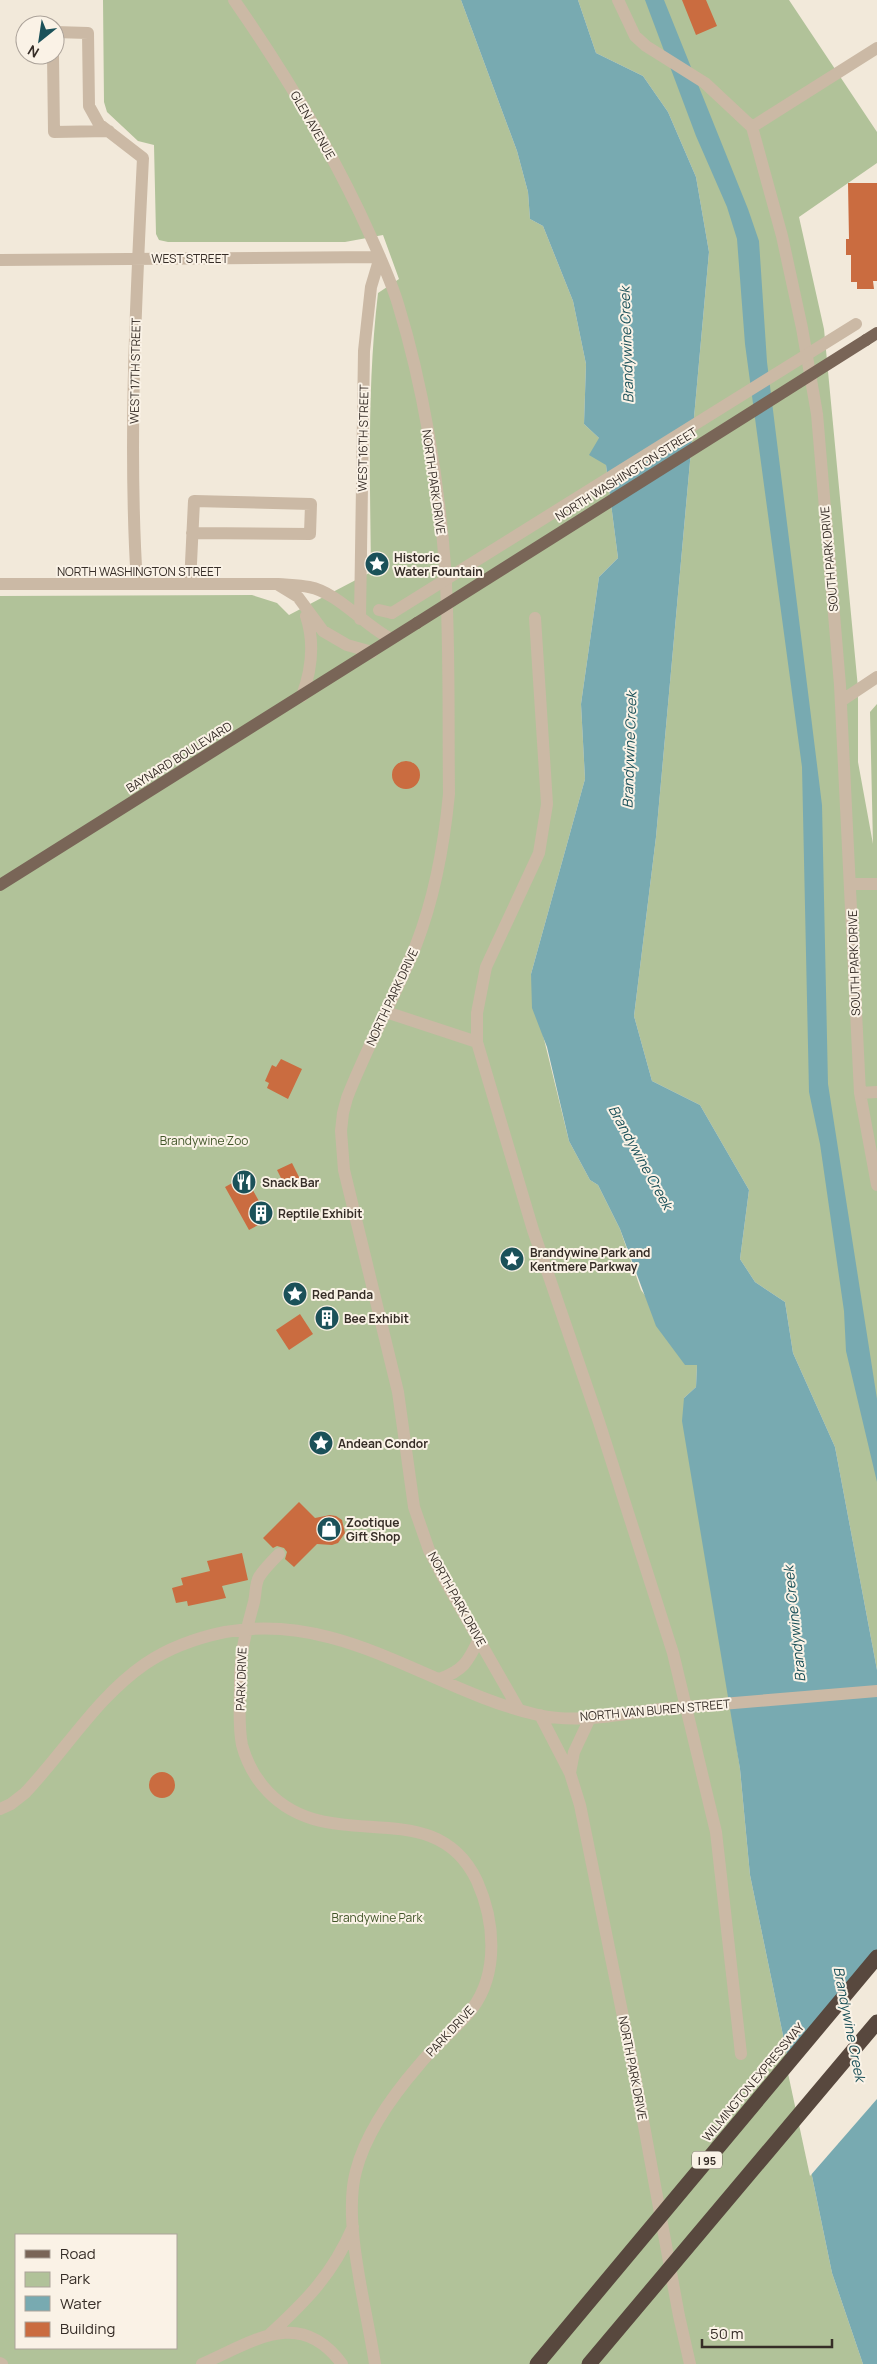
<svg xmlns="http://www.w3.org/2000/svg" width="877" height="2364" font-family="Manrope,sans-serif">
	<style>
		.green { fill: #b1c299; fill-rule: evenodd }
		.water { fill: #78aab1 }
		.pier { fill: #f2e9da }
		.building { fill: #ca6c40 }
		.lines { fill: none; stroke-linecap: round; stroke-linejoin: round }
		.minor { stroke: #cbb9a5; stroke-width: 12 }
		.major { stroke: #796557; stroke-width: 12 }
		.minor-bridge { stroke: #cbb9a5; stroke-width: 12 }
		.major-bridge { stroke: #796557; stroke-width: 12 }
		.highway-bridge { stroke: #58483e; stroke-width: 15 }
		.labels { text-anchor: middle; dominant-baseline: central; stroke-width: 4; stroke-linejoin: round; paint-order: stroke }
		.shield { fill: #faf2e6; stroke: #716860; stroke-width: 1 }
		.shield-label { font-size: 11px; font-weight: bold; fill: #362d27 }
		.street-label { font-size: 12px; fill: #362d27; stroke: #faf2e6 }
		.poi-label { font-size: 12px; font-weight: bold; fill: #362d27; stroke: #faf2e6; text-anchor: start }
		.park-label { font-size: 12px; fill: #42562a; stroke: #faf2e6 }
		.water-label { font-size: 14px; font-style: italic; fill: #1b5159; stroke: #faf2e6 }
	</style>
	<rect width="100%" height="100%" fill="#f2e9da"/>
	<!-- green -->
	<path class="green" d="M103 0H461L517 151 528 192 530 219 543 226 573 301 586 364 584 424 599 438 606 465 618 558 599 577 581 704 585 779 531 974 542 1031 569 1141 590 1180 598 1185 620 1229 641 1290 697 1365 696 1387 684 1398 740 1769 750 1875 832 2273 863 2364H0V596L252 595 277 603 289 615 371 572C370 479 367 386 378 293L399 279 383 235 345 242H168L159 240 156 234 154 145 138 141 107 112 104 102ZM16 2235H176V2348H16Z
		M578 0H789L877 132V163L799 217 824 329 858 688V762L873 844 870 712 877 704V1670L835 1447 793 1353 785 1302 755 1282 740 1259 749 1190 700 1105 652 1081 634 1016 656 837 709 252 696 177 668 112 643 76 596 53Z"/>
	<!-- water -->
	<path class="water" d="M461 0H578L596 53 643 76 668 112 696 177 709 252 656 837 634 1016 652 1081 700 1105 749 1190 740 1259 755 1282 785 1302 793 1353 835 1447 877 1670V2364H863L832 2273 750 1875 740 1769 682 1421 684 1398 696 1387 697 1365H685L656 1326 620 1229 598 1185 590 1180 569 1141 547 1047 532 1008 531 974 585 779 581 704 599 577 618 558 606 465 589 455 599 438 584 424 586 364 573 301 543 226 530 219 528 192 517 151Z
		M645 0H664L748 209 759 241 767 362 822 805 828 1084 877 1399V1482L846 1351 844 1311 820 1144 809 1092 802 767 745 344 737 239 727 207 696 136Z"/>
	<!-- pier -->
	<path class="pier" d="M877 1959V2099L810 2176 786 2064Z"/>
	<!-- building -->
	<path class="building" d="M682 0H706L717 26 696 35Z
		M848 183H877V281H873L874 289H857V282H851V255H846V239H849Z
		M392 775a14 14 0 1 1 28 0a14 14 0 1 1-28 0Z
		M281 1059 302 1069 288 1099 267 1088 269 1083 265 1081 272 1065 276 1067Z
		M292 1163 301 1181 290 1186H285L277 1170Z
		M245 1176 269 1219 249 1230 225 1187Z
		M300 1314 313 1334 289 1350 276 1330Z
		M299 1502 315 1518 330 1515 336 1516 342 1520 345 1533 338 1543 332 1545 317 1544 294 1567 285 1559 287 1552 284 1548 277 1546 273 1548 263 1538Z
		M242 1553 248 1580 222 1586 226 1598 188 1606 187 1601 176 1603 172 1588 183 1585 181 1578 210 1571 207 1561Z
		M149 1785a13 13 0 1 1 26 0a13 13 0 1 1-26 0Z"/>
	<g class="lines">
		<!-- minor -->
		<path class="minor" d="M234 0C286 75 334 154 371 237 381 259 391 281 398 304 423 385 439 482 445 566 450 642 448 718 449 794 444 846 435 896 416 945 395 997 367 1046 347 1098L343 1113 341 1131 344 1170 398 1392 414 1507 429 1550 443 1577 519 1710
			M618 0 635 36 646 46 705 83 752 127 782 236 802 328 817 414 840 685 860 1093 877 1185
			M55 32 88 33 89 106 99 124 143 158C136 300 128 443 137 584
			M53 55 54 132 109 131
			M752 127 877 48
			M0 260 380 257
			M0 584H278C288 585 299 585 309 587 337 592 364 625 391 639
			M190 584 194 501 311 504 310 534 192 533
			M280 586 298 597 323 631 347 645 372 652
			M379 610 392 613
			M535 618 547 804 539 853 486 967 477 1013V1042L533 1230 599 1422 673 1653 716 1832 741 2054
			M360 619 364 351 371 287 380 257
			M302 696C312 669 315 643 306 616
			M841 701 877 677
			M851 884H877
			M386 1012 477 1042
			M860 1093 877 1092
			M279 1554C272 1561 264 1569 259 1577 255 1584 256 1594 254 1602 246 1632 240 1651 240 1683 240 1703 238 1725 242 1745 246 1760 253 1774 263 1786 325 1862 433 1788 477 1881 495 1921 499 1973 472 2009 456 2029 435 2045 419 2065 393 2095 366 2132 356 2171 342 2222 367 2310 375 2364
			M439 1679C463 1671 468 1662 479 1639
			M540 1715 570 1773 580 1805 633 2066 679 2316 690 2364
			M570 1773 574 1752 590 1718
			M0 1809 11 1804 25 1793C66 1750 96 1698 145 1664 170 1647 196 1638 225 1632 343 1611 430 1690 538 1715 579 1724 621 1714 662 1709
			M269 2335C307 2300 332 2275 353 2227
			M0 2363 2 2364
			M202 2364C254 2341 300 2307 342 2364"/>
		<!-- major -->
		<path class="major" d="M866 340 877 333
			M0 885 417 623"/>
		<!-- minor-bridge -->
		<path class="minor-bridge" d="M392 613 856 324
			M662 1709 877 1691"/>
		<!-- major-bridge -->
		<path class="major-bridge" d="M417 623 866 340"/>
		<!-- highway-bridge -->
		<path class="highway-bridge" d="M537 2364 877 1957
			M589 2364 877 2022"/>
	</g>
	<!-- icons -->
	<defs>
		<symbol id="sight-disc" viewBox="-11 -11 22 22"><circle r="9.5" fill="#1b5159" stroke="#faf2e6"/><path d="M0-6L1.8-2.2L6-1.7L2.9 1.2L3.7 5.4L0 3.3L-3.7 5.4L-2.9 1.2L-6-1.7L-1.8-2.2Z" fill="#fff"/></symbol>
		<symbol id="restaurant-disc" viewBox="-11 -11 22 22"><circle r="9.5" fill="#1b5159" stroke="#faf2e6"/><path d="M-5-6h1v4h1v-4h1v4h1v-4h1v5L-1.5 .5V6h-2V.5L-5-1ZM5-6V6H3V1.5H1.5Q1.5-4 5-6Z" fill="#fff"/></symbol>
		<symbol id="building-disc" viewBox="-11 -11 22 22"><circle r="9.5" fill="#1b5159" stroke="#faf2e6"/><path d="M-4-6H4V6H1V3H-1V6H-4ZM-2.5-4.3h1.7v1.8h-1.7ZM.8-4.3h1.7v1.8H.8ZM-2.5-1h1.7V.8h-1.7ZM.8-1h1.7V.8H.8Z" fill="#fff"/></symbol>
		<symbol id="shop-disc" viewBox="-11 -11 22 22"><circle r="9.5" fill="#1b5159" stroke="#faf2e6"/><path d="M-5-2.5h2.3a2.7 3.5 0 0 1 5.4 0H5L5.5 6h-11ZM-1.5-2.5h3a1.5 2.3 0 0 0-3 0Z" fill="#fff"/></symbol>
	</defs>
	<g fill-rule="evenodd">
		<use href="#sight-disc" x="363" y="550" width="28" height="28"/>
		<use href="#restaurant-disc" x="230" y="1168" width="28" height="28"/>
		<use href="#building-disc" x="247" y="1199" width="28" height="28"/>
		<use href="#sight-disc" x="498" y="1245" width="28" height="28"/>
		<use href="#sight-disc" x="281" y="1280" width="28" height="28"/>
		<use href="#building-disc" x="313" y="1304" width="28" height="28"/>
		<use href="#sight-disc" x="307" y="1429" width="28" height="28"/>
		<use href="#shop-disc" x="315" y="1515" width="28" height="28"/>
	</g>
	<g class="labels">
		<!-- shield labels -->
		<rect class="shield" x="692" y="2151.5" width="30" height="17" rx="4"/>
		<g class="shield-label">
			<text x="707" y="2160">I 95</text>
		</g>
		<!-- street labels -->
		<g class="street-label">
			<text transform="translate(313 125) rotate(60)">GLEN AVENUE</text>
			<text x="190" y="258">WEST STREET</text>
			<text transform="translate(135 371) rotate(-89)">WEST 17TH STREET</text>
			<text transform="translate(363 438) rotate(-89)">WEST 16TH STREET</text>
			<text transform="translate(626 474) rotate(-32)">NORTH WASHINGTON STREET</text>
			<text transform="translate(434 482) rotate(82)">NORTH PARK DRIVE</text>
			<text transform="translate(829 559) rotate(-95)">SOUTH PARK DRIVE</text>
			<text x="139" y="571">NORTH WASHINGTON STREET</text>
			<text transform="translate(179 757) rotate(-32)">BAYNARD BOULEVARD</text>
			<text transform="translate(854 963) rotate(-92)">SOUTH PARK DRIVE</text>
			<text transform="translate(392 997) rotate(-65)">NORTH PARK DRIVE</text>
			<text transform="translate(457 1599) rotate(61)">NORTH PARK DRIVE</text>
			<text transform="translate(241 1679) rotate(-88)">PARK DRIVE</text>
			<text transform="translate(655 1710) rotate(-5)">NORTH VAN BUREN STREET</text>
			<text transform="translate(450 2031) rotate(-47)">PARK DRIVE</text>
			<text transform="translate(633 2068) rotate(79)">NORTH PARK DRIVE</text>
			<text transform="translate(753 2082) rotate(-50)">WILMINGTON EXPRESSWAY</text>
		</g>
		<!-- poi labels -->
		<g class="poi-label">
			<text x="394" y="557">Historic<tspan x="394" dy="14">Water Fountain</tspan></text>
			<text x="262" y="1182">Snack Bar</text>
			<text x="278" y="1213">Reptile Exhibit</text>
			<text x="530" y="1252">Brandywine Park and<tspan x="530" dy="14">Kentmere Parkway</tspan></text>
			<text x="312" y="1294">Red Panda</text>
			<text x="344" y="1318">Bee Exhibit</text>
			<text x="338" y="1443">Andean Condor</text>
			<text x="346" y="1522">Zootique<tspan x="346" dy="14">Gift Shop</tspan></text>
		</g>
		<!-- park labels -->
		<g class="park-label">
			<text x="204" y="1140">Brandywine Zoo</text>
			<text x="377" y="1917">Brandywine Park</text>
		</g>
		<!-- water labels -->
		<g class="water-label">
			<text transform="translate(626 345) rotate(-92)">Brandywine Creek</text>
			<text transform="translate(629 750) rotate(-88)">Brandywine Creek</text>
			<text transform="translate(641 1157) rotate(61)">Brandywine Creek</text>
			<text transform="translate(794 1624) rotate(-96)">Brandywine Creek</text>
			<text transform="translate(850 2024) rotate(79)">Brandywine Creek</text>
		</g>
	</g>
	<!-- legend -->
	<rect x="15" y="2234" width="162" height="115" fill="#faf2e6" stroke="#aca39a"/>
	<rect x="25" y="2250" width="25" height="8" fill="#796557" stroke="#aca39a"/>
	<text x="60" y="2259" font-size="15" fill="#362d27">Road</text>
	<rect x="25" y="2272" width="25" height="15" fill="#b1c299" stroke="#aca39a"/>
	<text x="60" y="2284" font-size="15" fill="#362d27">Park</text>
	<rect x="25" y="2296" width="25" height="15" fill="#78aab1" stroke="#aca39a"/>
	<text x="60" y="2309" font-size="15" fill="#362d27">Water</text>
	<rect x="25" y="2322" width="25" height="15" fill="#ca6c40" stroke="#aca39a"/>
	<text x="60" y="2334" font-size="15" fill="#362d27">Building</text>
	<!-- north arrow -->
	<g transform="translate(40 40) rotate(210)"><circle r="24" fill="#faf2e6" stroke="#aca39a"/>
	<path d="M0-4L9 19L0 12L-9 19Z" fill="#1b5159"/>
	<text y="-8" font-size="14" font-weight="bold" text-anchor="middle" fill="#362d27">N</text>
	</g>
	<!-- scale -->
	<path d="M702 2339v8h130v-8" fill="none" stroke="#362d27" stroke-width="2.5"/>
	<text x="710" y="2339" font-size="15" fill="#362d27" stroke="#faf2e6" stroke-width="4" paint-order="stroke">50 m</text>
</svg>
